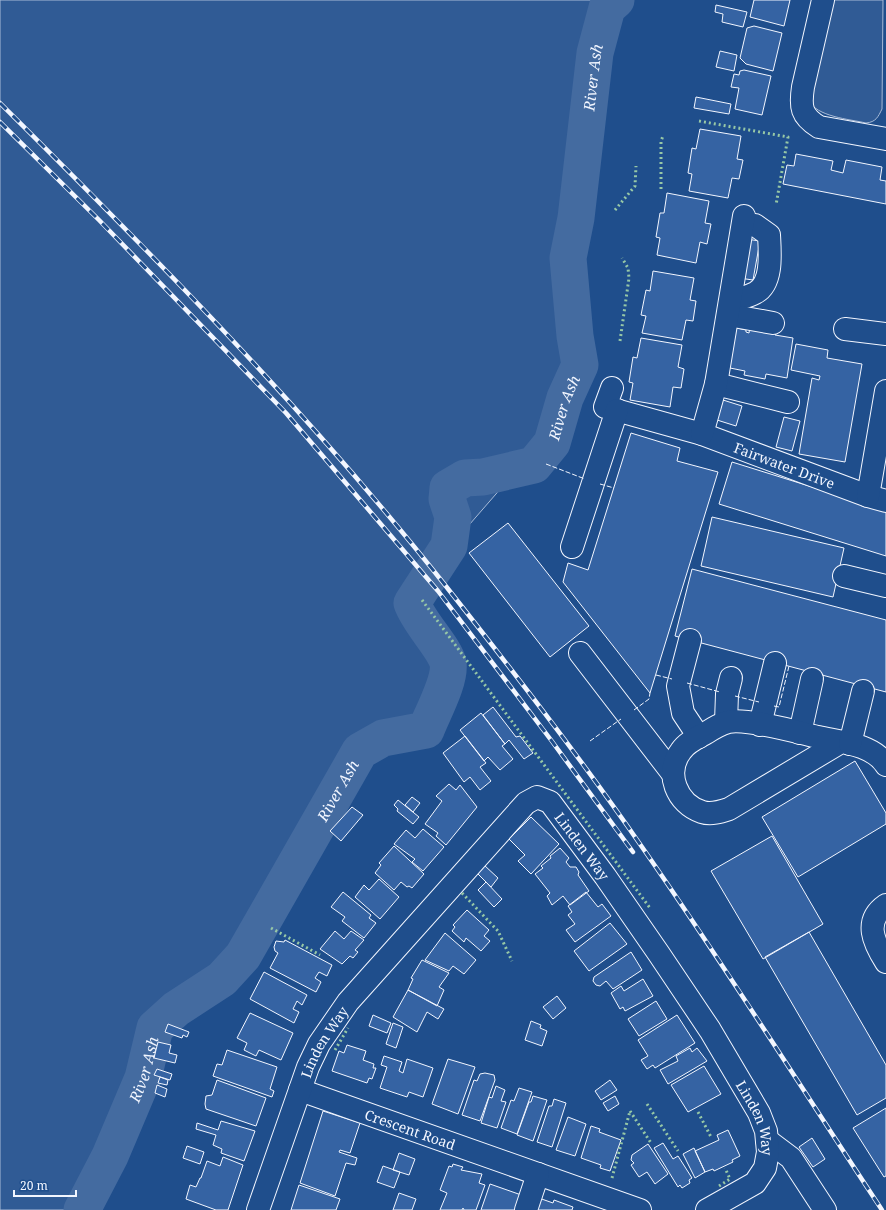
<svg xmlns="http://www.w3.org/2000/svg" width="886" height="1210" font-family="'Noto Serif',serif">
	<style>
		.green { fill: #305b95; stroke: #a8bbd7 }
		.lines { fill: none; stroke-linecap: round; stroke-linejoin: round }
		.river { stroke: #446ba0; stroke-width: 37 }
		.building { fill: #3563a3; stroke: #f2f6ff }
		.minor-casing { stroke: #f2f6ff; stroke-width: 24 }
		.minor { stroke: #1f4e8c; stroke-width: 22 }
		.rail-casing { stroke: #f2f6ff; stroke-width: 4.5 }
		.rail { stroke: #1f4e8c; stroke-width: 3; stroke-dasharray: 9; stroke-linecap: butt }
		.hedge { stroke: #97c8a6; stroke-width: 3; stroke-dasharray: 2 3; stroke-linecap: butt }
		.fence { stroke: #f2f6ff; stroke-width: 1; stroke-dasharray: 5 2; stroke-linecap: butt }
		.labels { text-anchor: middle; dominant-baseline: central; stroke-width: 3; stroke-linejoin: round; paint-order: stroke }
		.street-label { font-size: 14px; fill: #f2f6ff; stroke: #1f4e8c }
		.water-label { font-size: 15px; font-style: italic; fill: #f2f6ff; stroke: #1f4e8c }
	</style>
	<rect width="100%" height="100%" fill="#1f4e8c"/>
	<!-- green -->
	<path class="green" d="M0 0H603L600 4 583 85 589 106 576 218 568 258 575 336 580 365 575 403 443 555 412 603 416 615 443 654 448 663 447 677 426 730 383 738 360 751 243 956 222 979 176 1009 155 1028 143 1078 110 1156 82 1210H0Z
		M829 0H883L882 109C878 117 876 122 866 123 849 119 817 117 808 100Z"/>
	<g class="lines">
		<!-- river -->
		<path class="river" id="s1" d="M82 1210 110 1156 143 1078 155 1028 176 1009 222 979 243 956 360 751 383 738 426 730C432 714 451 680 448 663 444 647 419 623 412 603L449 546 453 517 447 499 448 488 465 478 483 477 534 465 552 443 565 398 580 365 575 336 568 258 576 218 595 53 607 8 616 0"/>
	</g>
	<!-- building -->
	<path class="building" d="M754 0H790L784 26 750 17Z
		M716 5 747 12 743 27 722 22 723 14 715 12Z
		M754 26 782 33 773 71 746 64 740 58 747 28Z
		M720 51 737 55 734 71 716 67Z
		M744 70 771 76 762 115 735 109 739 88 731 87 734 74 739 75 740 71Z
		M696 97 731 104 729 114 694 108Z
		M700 129 741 136 737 159 743 160 739 179 732 178 728 198 689 191 692 174 688 173 692 148 696 149Z
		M796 154 833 161 831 170 843 173 846 160 882 167 880 180 886 181V204L783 184 787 165 794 166Z
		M667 193 709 201 705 223 711 224 707 244 700 242 696 263 657 255 660 238 656 237 660 213H664Z
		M746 239 760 241 753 280 739 278Z
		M653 271 694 278 690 300 696 301 693 321 686 320 682 340 642 333 646 316 641 315 646 290 650 291Z
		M750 326 776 331 775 335 793 338 787 378 766 374 765 379 744 375 745 371 725 367 732 327 746 330V332L749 333Z
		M641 338 682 345 678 367 684 369 681 388 673 387 670 407 630 400 633 383 629 382 633 357 637 358Z
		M796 344 828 350 827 358 862 364 845 462 799 454 812 378 819 380 820 376 791 370Z
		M723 400 742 406 736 426 717 420Z
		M784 417 800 421 792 451 776 447Z
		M631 433 680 448 677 461 718 472 650 693 563 582 568 563 588 570Z
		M732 462 886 510V556L719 504Z
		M712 517 844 548 833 597 701 566Z
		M508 523 589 626 550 657 469 553Z
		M692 569 886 620V692L675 636Z
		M493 707 516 737 520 736 533 753 524 759 509 740 505 744 483 715Z
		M481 713 505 744 502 746 513 759 500 770 488 757 484 761 460 730Z
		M465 736 486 763 480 767 491 781 480 790 470 777 464 782 443 753Z
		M855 761 886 813V824L798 877 762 817Z
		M449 784 456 790 460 785 477 807 446 845 436 836 438 833 425 824 442 801 436 796Z
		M412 797 420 803 413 812 405 805Z
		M398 800 419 817 413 824 397 811 398 809 394 805Z
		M352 807 363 815 341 841 330 831Z
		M531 817 559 844 531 874 518 861 525 855 509 839Z
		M423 829 444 847 423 871 412 862 415 859 394 844 406 830 415 838Z
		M772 836 823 924 763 959 711 871Z
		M394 846 424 874 412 888 409 886 407 887 401 882 394 890 375 873 381 865 379 863Z
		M560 848 569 858 566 862 570 867H576L579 872 578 875 589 891 570 905 563 896 552 905 547 896 550 893 535 874 543 868 541 866 551 858 550 856Z
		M484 865 498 878 491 887 477 873Z
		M379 879 399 897 380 919 355 897 364 885 369 890Z
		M486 882 502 899 494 907 478 890Z
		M343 892 371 915 369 918 376 923 364 938 342 921 345 917 331 907Z
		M586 892 598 907 602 904 611 916 575 942 566 930 575 924 568 915 572 912 568 906Z
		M467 910 489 930 484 936 490 941 481 951 466 938 464 942 452 931 455 927 453 925Z
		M610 923 627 944 589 971 574 951Z
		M335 931 344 939 351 931 364 940 355 950 358 952 353 958 350 956 342 964 320 949Z
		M809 932 886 1065V1098L857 1115 765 957Z
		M445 933 476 960 464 974 453 966 449 971 425 960Z
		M285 940 332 965 327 976 319 972 315 978 321 982 316 992 270 968 278 953 275 951 274 947 276 941 284 942Z
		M631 952 642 970 613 989 606 981 600 986 596 985 593 981 594 977Z
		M422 960 449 973 439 987 444 990 437 1006 408 990 413 979 411 978Z
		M264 972 307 995 302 1005 297 1001 293 1009 299 1012 294 1023 250 999Z
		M643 979 653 996 625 1011 623 1007 620 1009 611 993 621 986 624 991Z
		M408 990 444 1009 438 1019 427 1012 417 1032 393 1017Z
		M557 996 566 1008 553 1019 543 1007Z
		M656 1001 667 1019 639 1036 628 1019Z
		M250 1013 293 1033 281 1060 259 1050 256 1056 244 1050 247 1043 237 1038Z
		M373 1015 391 1023 387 1033 369 1026Z
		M677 1015 695 1043 655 1068 653 1065 647 1069 641 1060 648 1056 638 1040Z
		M531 1021 541 1025 540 1028 547 1031 542 1046 525 1040Z
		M393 1023 403 1027 396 1048 386 1044Z
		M168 1024 189 1032 187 1037 183 1035 182 1038 165 1032Z
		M158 1042 171 1045 169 1053 177 1055 175 1063 154 1058Z
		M347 1045 366 1051 363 1060 374 1064 373 1068H376L372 1079 369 1078 367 1083 332 1071 339 1051 344 1053Z
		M690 1048 692 1052 697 1048 707 1061 668 1084 660 1070 678 1061 676 1056Z
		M227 1050 277 1067 270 1089 274 1091 272 1097 213 1076 217 1064 222 1065Z
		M384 1056 402 1062 399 1071 403 1073 407 1059 433 1068 423 1097 409 1092 407 1097 380 1088 387 1067 381 1065Z
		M448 1059 475 1067 458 1114 432 1104Z
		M704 1066 721 1094 688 1112 671 1085Z
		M157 1069 172 1074 170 1080 154 1075Z
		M485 1073 494 1075 495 1080 480 1121 462 1115 474 1080 477 1081 480 1074Z
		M160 1077 168 1080 167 1085 158 1083Z
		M217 1080 266 1098 256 1126 206 1109 205 1104 206 1096 212 1095Z
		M610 1080 617 1090 601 1100 595 1091Z
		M157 1085 167 1089 165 1097 155 1093Z
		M496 1086 505 1090 501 1101 506 1102 497 1128 481 1123 489 1097 492 1098Z
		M519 1088 532 1092 517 1134 501 1128 511 1100 514 1101Z
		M533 1096 547 1100 533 1141 517 1135 529 1102H531Z
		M615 1096 619 1104 608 1111 603 1103Z
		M554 1099 566 1103 552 1147 537 1142 549 1106H552Z
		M886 1108V1176L884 1177 853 1128Z
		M323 1111 360 1123 350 1153 340 1150 339 1152 357 1158 355 1165 346 1163 335 1196 300 1183Z
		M568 1117 586 1124 575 1156 556 1150Z
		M221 1121 255 1131 244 1161 221 1153 222 1149 213 1145 216 1135 196 1129 197 1123 218 1130Z
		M591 1126 600 1129 599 1132 621 1140 610 1171 600 1168 601 1165 581 1158Z
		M728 1130 740 1156 732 1160 733 1162 714 1171 713 1169 705 1172 695 1151 719 1140 717 1135Z
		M812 1138 825 1159 813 1167 799 1147Z
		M663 1143 673 1159 678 1156 692 1178 689 1180 690 1183 682 1188 680 1185 678 1187 654 1148Z
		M648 1144 668 1174 655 1184 647 1172 639 1177 631 1165 634 1163 631 1160 632 1155Z
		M187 1146 204 1152 200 1164 183 1158Z
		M694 1148 705 1172 695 1178 683 1154Z
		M399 1153 415 1159 409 1175 393 1170Z
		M223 1157 243 1165 228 1210H216L186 1199 190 1185 196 1187 200 1178H201L207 1161 220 1166Z
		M453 1164 463 1167 461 1170 482 1174 479 1183 485 1185 476 1210H464L463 1208 462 1210H440L447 1193 440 1190 449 1166 452 1167Z
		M383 1166 400 1172 394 1188 377 1182Z
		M490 1184 527 1197 522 1210H481Z
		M299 1185 340 1199 336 1210H291Z
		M399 1193 416 1199 412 1210H393Z
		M536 1197 553 1203 554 1200 573 1207 572 1210H531Z"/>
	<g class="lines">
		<defs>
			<g id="minor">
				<path d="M823 0 803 87C800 107 801 116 819 127L886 139"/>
				<path d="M731 302C738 299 747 297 755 293 773 284 770 253 769 235L755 225"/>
				<path d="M728 315 773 323"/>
				<path d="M845 329 886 334"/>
				<path d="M716 384 788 402"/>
				<path id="s2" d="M612 388 605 407 702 434 868 496 886 501"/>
				<path d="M702 434 716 384 744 216"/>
				<path d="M868 496 886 391"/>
				<path d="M572 547 617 410"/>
				<path d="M844 576 886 586"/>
				<path d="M690 640 678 686 683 713 699 737"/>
				<path d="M580 653 673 774"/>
				<path d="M726 722 727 694 731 678"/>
				<path d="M760 725 775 663"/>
				<path d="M800 733 812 679"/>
				<path d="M841 742 729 809C720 812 711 815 702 812 677 804 664 773 681 751 687 742 697 738 706 733 712 729 720 724 728 722 747 718 797 732 818 737 840 742 873 744 886 765"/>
				<path d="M850 744 863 691"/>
				<path d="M886 905C863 921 874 943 886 962"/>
				<path id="s3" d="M300 1090 640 1210"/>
				<path d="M767 1140 791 1158 825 1210"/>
				<path id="s4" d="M258 1210 308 1067 319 1044 348 1002 526 803 537 797 550 802 605 876 659 954 710 1030 759 1113 766 1131 768 1152 765 1168 755 1183 707 1210"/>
				<path d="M526 1210 538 1174"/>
			</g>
		</defs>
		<!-- minor casing -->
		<use href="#minor" class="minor-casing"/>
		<!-- minor -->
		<use href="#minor" class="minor"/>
		<defs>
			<path id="rail" d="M0 103C155 257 309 413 445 585 512 670 580 757 642 847 725 966 802 1089 882 1210
				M0 122 99 220 286 413 438 591 551 740 633 852"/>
		</defs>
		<!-- rail casing -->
		<use href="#rail" class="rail-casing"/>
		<!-- rail -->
		<use href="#rail" class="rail"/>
		<!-- hedge -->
		<path class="hedge" d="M699 121 788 137 776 205
			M661 189V141L663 136
			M615 210 635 186 636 166
			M620 341 629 278 628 268 622 258
			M422 600 650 908
			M462 893 498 931 512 961
			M271 928 320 955
			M335 1050 348 1028
			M647 1104 678 1151
			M630 1111 651 1143
			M698 1112 711 1137
			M612 1178 630 1111
			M719 1186 730 1179 725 1168"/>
		<!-- fence -->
		<path class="fence" d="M546 464 585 479
			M600 484 614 488
			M656 675 672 679
			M687 683 720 692
			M735 696 759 702
			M774 706 779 707 789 666
			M634 710 649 699 650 693
			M590 741 621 719"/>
	</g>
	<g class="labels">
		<!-- street labels -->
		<g class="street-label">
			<text stroke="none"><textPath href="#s2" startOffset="209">Fairwater Drive</textPath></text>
			<text stroke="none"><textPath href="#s4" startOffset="576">Linden Way</textPath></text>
			<text stroke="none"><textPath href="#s4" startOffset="181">Linden Way</textPath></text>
			<text stroke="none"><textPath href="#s4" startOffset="900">Linden Way</textPath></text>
			<text stroke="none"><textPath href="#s3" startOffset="117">Crescent Road</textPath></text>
		</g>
		<!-- water labels -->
		<g class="water-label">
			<text stroke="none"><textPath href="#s1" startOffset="1378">River Ash</textPath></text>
			<text stroke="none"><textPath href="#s1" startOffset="1042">River Ash</textPath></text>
			<text stroke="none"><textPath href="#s1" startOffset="502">River Ash</textPath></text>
			<text stroke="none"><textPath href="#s1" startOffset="154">River Ash</textPath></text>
		</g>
	</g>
	<!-- scale -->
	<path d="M14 1190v6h62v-6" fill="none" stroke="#f2f6ff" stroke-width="2"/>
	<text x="20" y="1190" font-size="12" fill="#f2f6ff" stroke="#1f4e8c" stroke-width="3" paint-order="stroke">20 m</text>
</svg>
